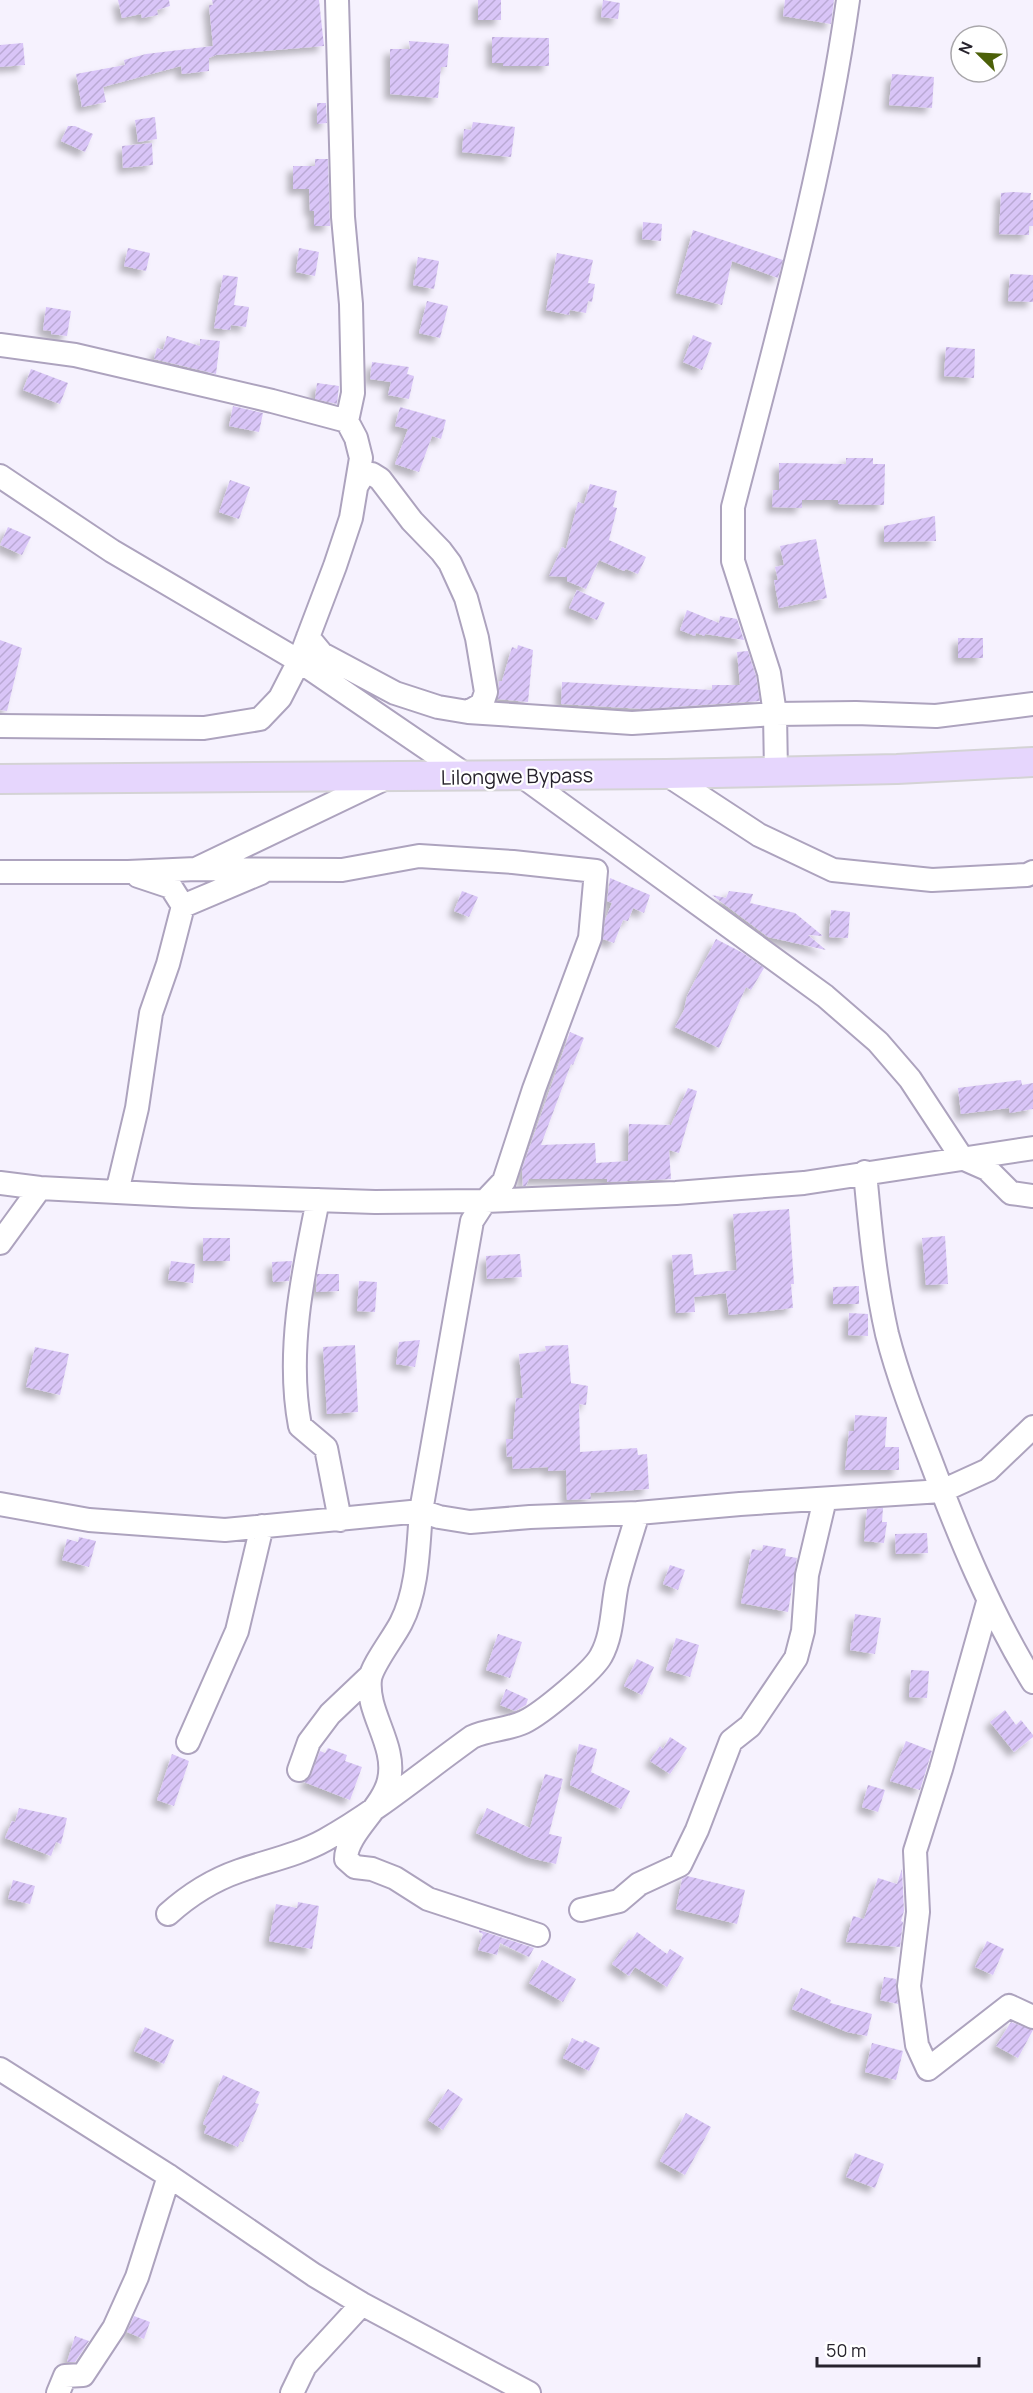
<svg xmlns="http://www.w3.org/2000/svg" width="1033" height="2393" font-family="Manrope,sans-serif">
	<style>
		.building { fill: url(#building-hatch); filter: url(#shadow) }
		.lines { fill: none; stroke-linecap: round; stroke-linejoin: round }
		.minor-casing { stroke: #ada3be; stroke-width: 26 }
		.major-casing { stroke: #d4d3d5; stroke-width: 32 }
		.minor { stroke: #fff; stroke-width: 22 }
		.major { stroke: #e6d6fd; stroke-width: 28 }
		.labels { text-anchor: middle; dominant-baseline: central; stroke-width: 4.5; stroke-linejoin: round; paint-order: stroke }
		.street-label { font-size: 20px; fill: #27232d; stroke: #fff }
	</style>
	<defs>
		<pattern id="building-hatch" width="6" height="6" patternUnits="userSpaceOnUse" patternTransform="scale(1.5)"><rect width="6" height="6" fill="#d9c5f7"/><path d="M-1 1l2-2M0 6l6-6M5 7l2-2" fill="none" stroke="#baa9d4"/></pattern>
		<filter id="shadow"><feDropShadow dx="-5.5" dy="5.5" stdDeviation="3" flood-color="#0004"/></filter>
	</defs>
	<rect width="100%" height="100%" fill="#f6f2fe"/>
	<!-- building -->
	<path class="building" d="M118 0H169L170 6 157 10 158 15 142 18 141 14 122 18Z
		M212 0H319L324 46 216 55 209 58V71L182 74 181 66 103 87 106 102 82 107 76 74 125 65 124 60 146 54 213 46 209 5H213Z
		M478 0H501V20H478Z
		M603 0 620 3 618 19 601 17Z
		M785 0H834L831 24 783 16Z
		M492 37 549 38V66H503V63H492Z
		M409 41 449 44 447 67H441L438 98 390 94V49H410Z
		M23 43 25 65 0 67V45Z
		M892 74 934 77 932 108 889 105Z
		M317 103H326L327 123 317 124Z
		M155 117 157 139 138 142 135 120Z
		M473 122 515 127 511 157 462 152 464 129 471 130Z
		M68 126H75L93 134 85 152 61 141Z
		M152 143 153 165 123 168 122 146Z
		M315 159H328L330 226H314V211H310L309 189H293V166H315Z
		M1013 192 1031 193 1030 200H1033V226H1029V235L999 234 1001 193Z
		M643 222 662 224 661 241 642 239Z
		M693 230 783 260 778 278 732 261 722 305 676 293Z
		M128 248 150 253 146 271 124 266Z
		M299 248 319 252 315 276 296 272Z
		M557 253 593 260 588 283 595 284 592 302 588 301 586 313 570 310 569 315 546 310Z
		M418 257 439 261 434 289 413 285Z
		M1010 274 1033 275V302L1008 301Z
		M223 275 238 277 234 305 249 307 246 327 231 325 230 330 214 328Z
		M427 301 448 306 440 338 419 333Z
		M46 307 71 311 67 336 51 334V331L43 330Z
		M693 335 712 343 702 370 683 362Z
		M167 336 200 346V339L220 341 216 374 154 359 157 348 163 350Z
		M946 347 975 349 974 378 944 376Z
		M372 362 409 367 407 374 414 376 409 399 388 395 391 382 370 379Z
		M31 369 68 383 60 404 23 390Z
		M317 383 339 386 337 404 315 399Z
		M233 406 263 413 259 432 229 426Z
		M400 407 446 420 441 439 432 436 419 472 395 464 408 429 395 426Z
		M846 458H873V464H885L884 505 838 504V500H802V508L772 507 773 490H779V463L846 464Z
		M230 480 250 487 239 519 219 512Z
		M590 484 617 491 613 507 617 508 609 540 646 557 638 574 626 569 624 571 599 560 586 589 567 581V577L549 576 562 547 566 549 578 502 584 504Z
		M935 516 936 541 884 542V526Z
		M8 527 31 537 22 555 0 545Z
		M816 539 827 598 779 608 774 580H778L775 567 784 565 780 546Z
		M577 590 605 603 597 620 569 608Z
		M687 610 719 623 720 616 737 619 744 640 705 634V636L696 633 695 636 680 630Z
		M958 638H983V658H958Z
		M0 640 22 648 7 711 0 710Z
		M518 645 533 650 528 702 498 699 499 681H502L512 647 517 649Z
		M748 651 756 676 760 701 644 709 561 704 562 682 712 690V685H740L737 652Z
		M610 878 650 895 644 913 633 908 628 921 623 920 614 943 603 939 605 920 612 903 607 901Z
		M462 891 478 897 469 917 454 911Z
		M729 891 753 894 750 903 795 913 823 936 808 935 826 950 768 937 712 895 726 898Z
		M831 910 850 912 848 938 829 937Z
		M716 939 743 953 764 968 751 990 746 987 719 1048 675 1027 684 1010 687 996Z
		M570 1032 584 1038 573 1065 571 1064 541 1145 595 1143 596 1163 628 1161 629 1124 671 1125 688 1088 697 1091 679 1153 669 1150 671 1179 607 1182V1179H529L526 1186H523L522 1169Z
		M1021 1080 1022 1085 1033 1083V1109L1010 1113 1009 1108 961 1114 958 1088Z
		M789 1209 794 1284H791L793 1308 729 1315 726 1293 694 1297 695 1312 676 1313 672 1255 692 1254 694 1275 737 1270 733 1214Z
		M945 1236 948 1284 926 1285 922 1238Z
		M203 1238H230V1261H203Z
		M520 1254 522 1277 487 1279 486 1256Z
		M171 1261 195 1264 193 1283 168 1280Z
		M292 1261 289 1281 273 1282 272 1262Z
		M317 1274H339V1291L316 1292Z
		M359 1281 377 1282 375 1312 357 1311Z
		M859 1286V1304H833V1287Z
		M849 1313 868 1314V1336L848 1335Z
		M420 1340 415 1367 396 1364 399 1342Z
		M355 1345 358 1412 327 1414 323 1347Z
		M568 1345 571 1383 588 1386 586 1405 579 1404 580 1452 637 1448 638 1455 647 1454 649 1489 590 1493 591 1499 567 1500 566 1470 548 1471V1467L513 1469 512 1456 507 1457 506 1439H513L516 1398H523L519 1354 546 1351 545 1346Z
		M35 1347 69 1354 60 1395 26 1387Z
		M855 1415 887 1417 885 1447H899V1470H845L849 1431H854Z
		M883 1508 882 1522H887L884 1543 864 1541 867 1509Z
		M927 1533 928 1553 896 1554 895 1534Z
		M79 1537 96 1541 89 1567 62 1560 67 1539 78 1542Z
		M763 1545 786 1549 785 1556 797 1558 788 1612 741 1603 752 1549 762 1551Z
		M670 1565 685 1570 678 1590 663 1584Z
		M855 1614 881 1618 875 1654 850 1650Z
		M498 1634 522 1642 510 1678 486 1670Z
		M676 1638 699 1645 690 1677 666 1670Z
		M637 1659 654 1667 642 1695 624 1686Z
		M911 1670 929 1671 927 1698 909 1697Z
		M506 1689 528 1699 526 1705 515 1711 500 1705Z
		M1005 1710 1016 1725 1021 1720 1033 1735V1737L1014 1752 990 1722Z
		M670 1737 687 1748 670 1774 650 1761 660 1746 663 1749Z
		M906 1741 932 1751 920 1790 890 1781Z
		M579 1744 597 1749 591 1772 630 1791 621 1809 570 1785Z
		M328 1748 347 1755 345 1761 362 1767 350 1800 304 1782 311 1775 320 1751 325 1753Z
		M172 1754 189 1761 174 1806 157 1800Z
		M545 1774 563 1779 549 1834 562 1837 556 1864 530 1858 476 1833 487 1808 530 1828Z
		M868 1785 885 1790 878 1812 862 1807Z
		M19 1808 67 1818 61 1844 56 1842 51 1856 5 1838 12 1821 15 1822Z
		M902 1869 904 1911 901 1921 903 1922 900 1947 846 1942 853 1916 864 1919 878 1878 897 1884Z
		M687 1876 745 1890 737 1924 676 1909 682 1879Z
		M13 1880 35 1886 30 1904 8 1899Z
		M298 1902 319 1906 312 1949 269 1941 276 1904 297 1908Z
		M479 1930 534 1948 529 1957 500 1943 497 1955 478 1950 483 1934 479 1932Z
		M637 1932 667 1954 670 1949 684 1958 667 1987 635 1967 629 1976 612 1964 629 1939 631 1941Z
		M987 1941 1004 1949 993 1975 975 1967Z
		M542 1960 576 1979 563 2002 529 1983Z
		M884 1977 896 1979 898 2004 880 2000Z
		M801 1988 831 2000 830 2003 872 2014 867 2036 847 2032 792 2009Z
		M1011 2022 1033 2030 1018 2058 996 2046Z
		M145 2027 174 2040 164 2064 134 2051Z
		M572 2038 583 2043 584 2040 600 2048 589 2071 563 2058Z
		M872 2043 903 2051 896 2080 865 2072Z
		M223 2075 260 2092 255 2103 259 2104 243 2142 240 2141 238 2147 204 2133 207 2126 203 2124Z
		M448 2089 463 2099 443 2130 428 2120Z
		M686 2113 711 2127 685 2175 660 2161Z
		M855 2153 884 2164 875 2188 846 2177Z
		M134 2316 150 2322 144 2339 127 2332Z
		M75 2336 89 2341 75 2362H67Z"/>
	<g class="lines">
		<defs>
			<path id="minor" d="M0 345 75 355 272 401 347 421
				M0 476 112 551 299 661 469 777
				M357 485 363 475 372 474 380 479 412 521 441 551 450 563 466 598 477 638 486 692 482 704 468 712
				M308 637 322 654 395 693 438 707 468 712 632 723 775 714 856 713 936 716 1033 704
				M0 726 204 728 260 719 280 698 299 661 335 566 351 518 361 458 356 438 347 421 353 393 351 304 343 217 337 0
				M776 772 775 714 769 673 733 561V507C776 340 824 171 848 0
				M666 774 759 835 833 870 932 880 1027 875 1033 872
				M522 776 825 996 878 1042 910 1079 962 1158 987 1169 1011 1193 1033 1196
				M196 869 342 870 419 856 513 862 596 871 590 938 534 1089 504 1181 485 1201 472 1221 421 1511C418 1548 418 1590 401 1623 394 1637 372 1665 370 1679 366 1713 397 1745 389 1780 383 1808 346 1833 346 1859L355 1867 372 1869 395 1878 428 1899 538 1935
				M0 872H128L196 869 386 778
				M183 906 261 873
				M865 1172C870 1226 875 1281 887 1334 898 1377 914 1418 930 1459 959 1536 990 1612 1033 1682
				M0 1183 40 1188 193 1196 375 1202 485 1201 676 1193 804 1183 1033 1148
				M117 1192 137 1108 151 1013 168 964 183 906 171 887 138 876
				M318 1200C303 1273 286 1352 300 1426L326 1448 340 1520
				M0 1243 40 1188
				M0 1504 89 1520 225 1530 421 1511 439 1517 470 1522 530 1517 638 1513
				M988 1602 941 1769 915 1851 918 1912 909 1986 917 2045 928 2069 1009 2006 1033 2017
				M188 1742 237 1631 262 1526
				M299 1770 309 1742 330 1714 370 1676
				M581 1910 619 1901 639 1884 680 1865 697 1830 731 1741 750 1726 796 1658 803 1631 807 1575 825 1499
				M168 1914C188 1896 213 1880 239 1871 267 1861 298 1855 325 1840 377 1811 423 1772 472 1737 489 1729 507 1730 524 1722 541 1714 593 1671 601 1656 613 1635 612 1607 617 1584 623 1560 631 1537 638 1513L740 1504 942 1491 988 1470 1033 1427
				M0 2069 169 2176 314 2275 362 2304 529 2393
				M58 2393 65 2376 83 2375 114 2328 137 2277 169 2176
				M292 2393 305 2366 362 2304"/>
			<path id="major" d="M0 779 666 774 897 769 1033 762"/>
		</defs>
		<!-- minor casing -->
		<use href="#minor" class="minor-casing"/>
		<!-- major casing -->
		<use href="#major" class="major-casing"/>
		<!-- minor -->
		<use href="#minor" class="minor"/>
		<!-- major -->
		<use href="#major" class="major"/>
	</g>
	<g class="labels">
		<!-- street labels -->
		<g class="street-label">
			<text transform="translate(517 776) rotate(-1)">Lilongwe Bypass</text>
		</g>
	</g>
	<!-- north arrow -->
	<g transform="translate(979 54) rotate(294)"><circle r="28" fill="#ffffff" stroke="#a9a7ab" stroke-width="1.5"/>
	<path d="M0-4.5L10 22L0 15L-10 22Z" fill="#4c6009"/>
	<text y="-9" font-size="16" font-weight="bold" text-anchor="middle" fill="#27232d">N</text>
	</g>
	<!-- scale -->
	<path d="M817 2357v9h162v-9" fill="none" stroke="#27232d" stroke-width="3"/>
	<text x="826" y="2357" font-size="18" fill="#27232d" stroke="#ffffff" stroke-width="4.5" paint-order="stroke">50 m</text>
</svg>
